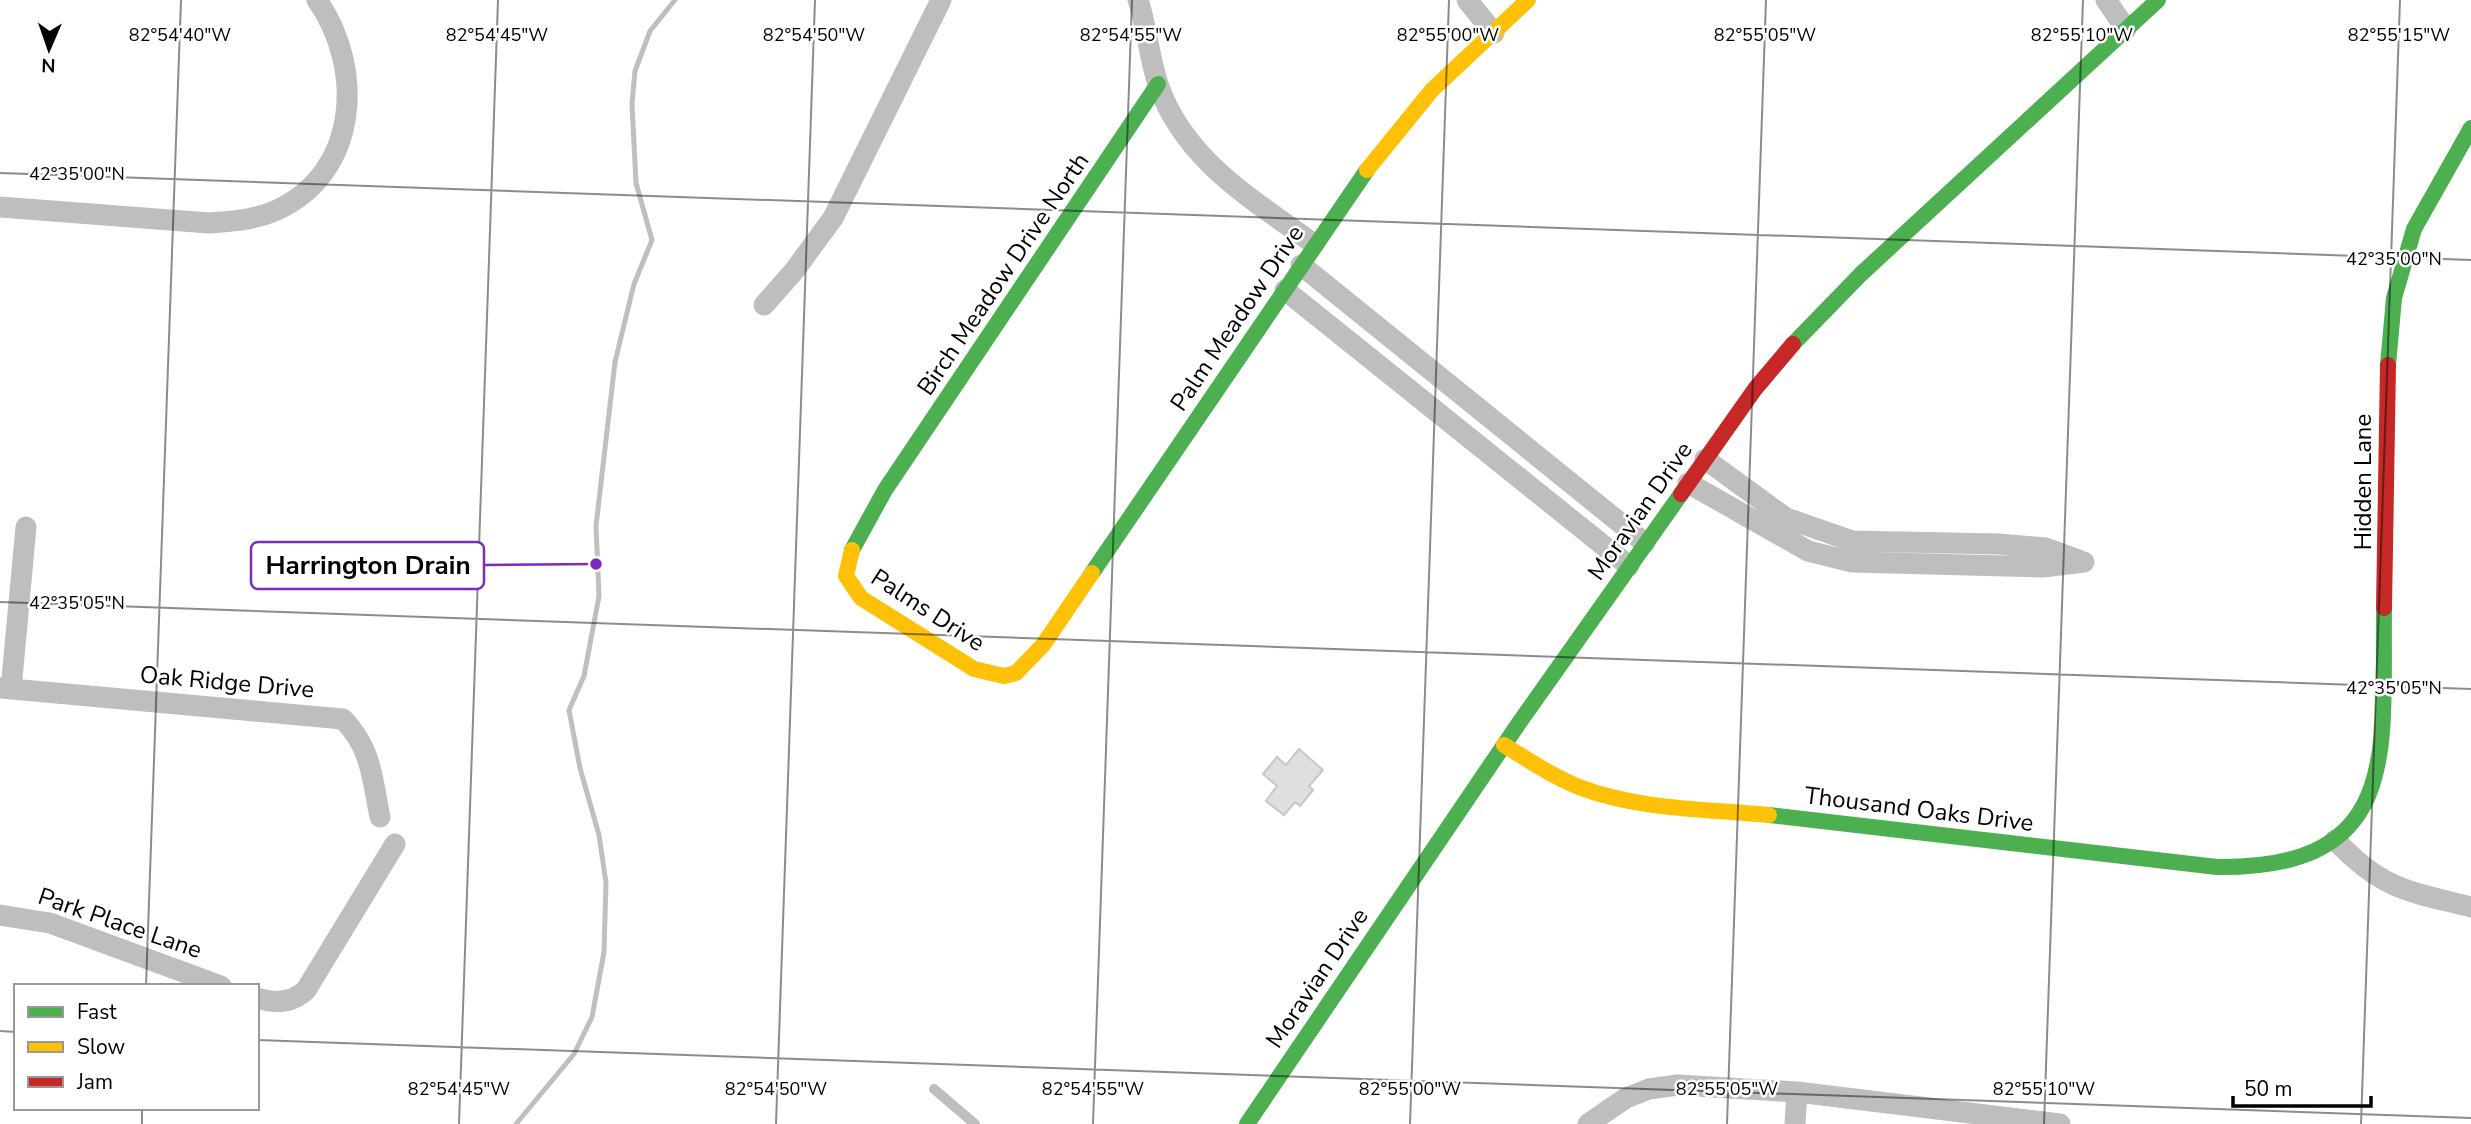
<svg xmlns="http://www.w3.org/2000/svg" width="2471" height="1124" font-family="'Nunito Sans',sans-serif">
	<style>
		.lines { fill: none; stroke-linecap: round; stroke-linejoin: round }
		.stream { stroke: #bfbfbf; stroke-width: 5 }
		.building { fill: #dfdfdf; stroke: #c7c7c7; stroke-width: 2 }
		.lane { stroke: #bebebe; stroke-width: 10 }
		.street { stroke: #bebebe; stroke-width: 21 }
		.fast { stroke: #4caf50; stroke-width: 16 }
		.slow { stroke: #ffc107; stroke-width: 16 }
		.jam { stroke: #c62828; stroke-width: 16 }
		.ticks { fill: none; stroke: #000; stroke-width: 2; stroke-opacity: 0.45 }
		.labels { text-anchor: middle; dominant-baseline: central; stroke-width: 5; stroke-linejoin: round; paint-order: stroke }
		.street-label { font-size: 24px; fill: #000; stroke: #fff }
		.ticks-label { font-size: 18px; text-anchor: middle; fill: #000; stroke: #fff; stroke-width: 5; stroke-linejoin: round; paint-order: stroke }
		.leader { fill: none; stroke: #7b2cbf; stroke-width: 2.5 }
		.callout-dot { fill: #7b2cbf; stroke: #fff; stroke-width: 2.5 }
		.callout { fill: #fff; stroke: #7b2cbf; stroke-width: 2.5 }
		.callout-label { font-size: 26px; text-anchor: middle; font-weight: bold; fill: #000 }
	</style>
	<rect width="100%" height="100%" fill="#fff"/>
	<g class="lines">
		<!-- stream -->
		<path class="stream" d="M516 1124 574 1054 592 1017 604 952 606 883 599 835 580 768 569 710 584 676 599 596 596 526 615 362 634 284 652 240 636 183 632 104 635 71 650 31 675 0"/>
	</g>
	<!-- building -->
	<path class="building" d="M1299 749 1323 770 1309 786 1313 790 1300 806 1295 802 1284 815 1266 801 1277 786 1263 774 1277 757 1286 765Z"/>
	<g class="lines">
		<!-- lane -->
		<path class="lane" d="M934 1089 975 1124"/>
		<!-- street -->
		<path class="street" d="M1138 0C1147 27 1149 57 1158 84 1184 160 1252 199 1314 244
			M1467 0 1494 33
			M2106 0 2126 29
			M0 207 209 223C233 221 255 220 277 210 360 172 364 67 317 0
			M1301 265 1645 543
			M1285 290 1629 566
			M764 305 794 271 833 218 941 0
			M1705 459 1786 518 1852 541 1999 544 2046 548 2079 560
			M1688 483 1808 551 1852 562 2043 567 2084 562
			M0 688 343 719C372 749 372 778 380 817
			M11 689 26 527
			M2335 840C2383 890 2407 891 2471 907
			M0 915 50 923 221 986
			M257 998C275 1004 292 1003 306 990L395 844
			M1588 1124 1626 1098 1649 1089 1678 1085 1797 1092 2060 1124
			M1795 1124 1797 1092"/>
		<!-- fast -->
		<path class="fast" d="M1793 344 1861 274 2158 0
			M2388 365 2394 298 2414 229 2471 128
			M852 550 885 490 1158 84
			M1092 573 1367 170
			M1769 815 2217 867C2404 869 2382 750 2384 608
			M1247 1124 1519 723 1681 494"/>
		<!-- slow -->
		<path class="slow" d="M1367 170 1432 90 1528 0
			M852 550 846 576 861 598 974 669 1004 676 1016 673 1043 645 1092 573
			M1504 745C1528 760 1552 776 1579 787 1638 810 1707 809 1769 815"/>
		<!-- jam -->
		<path class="jam" d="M1681 494 1755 389 1793 344
			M2384 608 2388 365"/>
	</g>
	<!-- ticks -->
	<path class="ticks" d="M0 173 2471 260M0 602 2471 689M146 986 181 0M0 1031 16 1032M257 1040 2471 1118M142 1124V1108M459 1124 498 0M776 1124 815 0M1093 1124 1132 0M1410 1124 1449 0M1727 1124 1766 0M2044 1124 2083 0M2361 1124 2400 0"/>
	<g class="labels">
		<!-- street labels -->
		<g class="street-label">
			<text transform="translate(1003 274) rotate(-56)">Birch Meadow Drive North</text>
			<text transform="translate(1237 318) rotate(-56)">Palm Meadow Drive</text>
			<text transform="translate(2363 482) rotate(-90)">Hidden Lane</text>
			<text transform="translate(1640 511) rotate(-55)">Moravian Drive</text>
			<text transform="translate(928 610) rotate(33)">Palms Drive</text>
			<text transform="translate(227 682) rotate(5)">Oak Ridge Drive</text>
			<text transform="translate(1919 809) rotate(7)">Thousand Oaks Drive</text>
			<text transform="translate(120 923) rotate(19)">Park Place Lane</text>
			<text transform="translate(1317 978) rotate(-56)">Moravian Drive</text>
		</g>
	</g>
	<g class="ticks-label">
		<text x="180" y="41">82°54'40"W</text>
		<text x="497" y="41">82°54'45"W</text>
		<text x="814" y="41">82°54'50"W</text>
		<text x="1131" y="41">82°54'55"W</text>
		<text x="1448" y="41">82°55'00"W</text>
		<text x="1765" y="41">82°55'05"W</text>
		<text x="2082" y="41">82°55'10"W</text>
		<text x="2399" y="41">82°55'15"W</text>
		<text x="77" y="180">42°35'00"N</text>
		<text x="2394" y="265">42°35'00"N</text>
		<text x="77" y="609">42°35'05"N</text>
		<text x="2394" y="694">42°35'05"N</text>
		<text x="459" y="1095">82°54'45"W</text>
		<text x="776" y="1095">82°54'50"W</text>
		<text x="1093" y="1095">82°54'55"W</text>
		<text x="1410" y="1095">82°55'00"W</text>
		<text x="1727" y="1095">82°55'05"W</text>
		<text x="2044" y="1095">82°55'10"W</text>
	</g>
	<!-- callouts -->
	<path class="leader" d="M596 564L484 565"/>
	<circle class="callout-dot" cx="596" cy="564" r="7"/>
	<rect class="callout" x="251" y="542" width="233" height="47" rx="7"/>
	<g class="callout-label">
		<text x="368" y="574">Harrington Drain</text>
	</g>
	<!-- legend -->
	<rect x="14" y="984" width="245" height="126" fill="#ffffff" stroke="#999999" stroke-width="2"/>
	<rect x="28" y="1007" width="35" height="10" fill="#4caf50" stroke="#999999" stroke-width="2"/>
	<text x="77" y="1019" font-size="21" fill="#000000">Fast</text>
	<rect x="28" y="1042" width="35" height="10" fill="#ffc107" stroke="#999999" stroke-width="2"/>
	<text x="77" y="1054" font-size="21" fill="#000000">Slow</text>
	<rect x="28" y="1077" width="35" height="10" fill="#c62828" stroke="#999999" stroke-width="2"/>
	<text x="77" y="1089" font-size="21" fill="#000000">Jam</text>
	<!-- north arrow -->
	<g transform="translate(49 49) rotate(182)" stroke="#ffffff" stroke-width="5" paint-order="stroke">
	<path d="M0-5L12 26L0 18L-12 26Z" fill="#000000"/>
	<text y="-10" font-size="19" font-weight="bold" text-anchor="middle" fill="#000000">N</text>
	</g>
	<!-- scale -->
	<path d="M2233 1096v10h138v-10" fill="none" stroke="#000000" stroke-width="3.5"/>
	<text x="2244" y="1096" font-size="21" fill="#000000" stroke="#ffffff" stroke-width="5" paint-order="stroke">50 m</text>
</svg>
